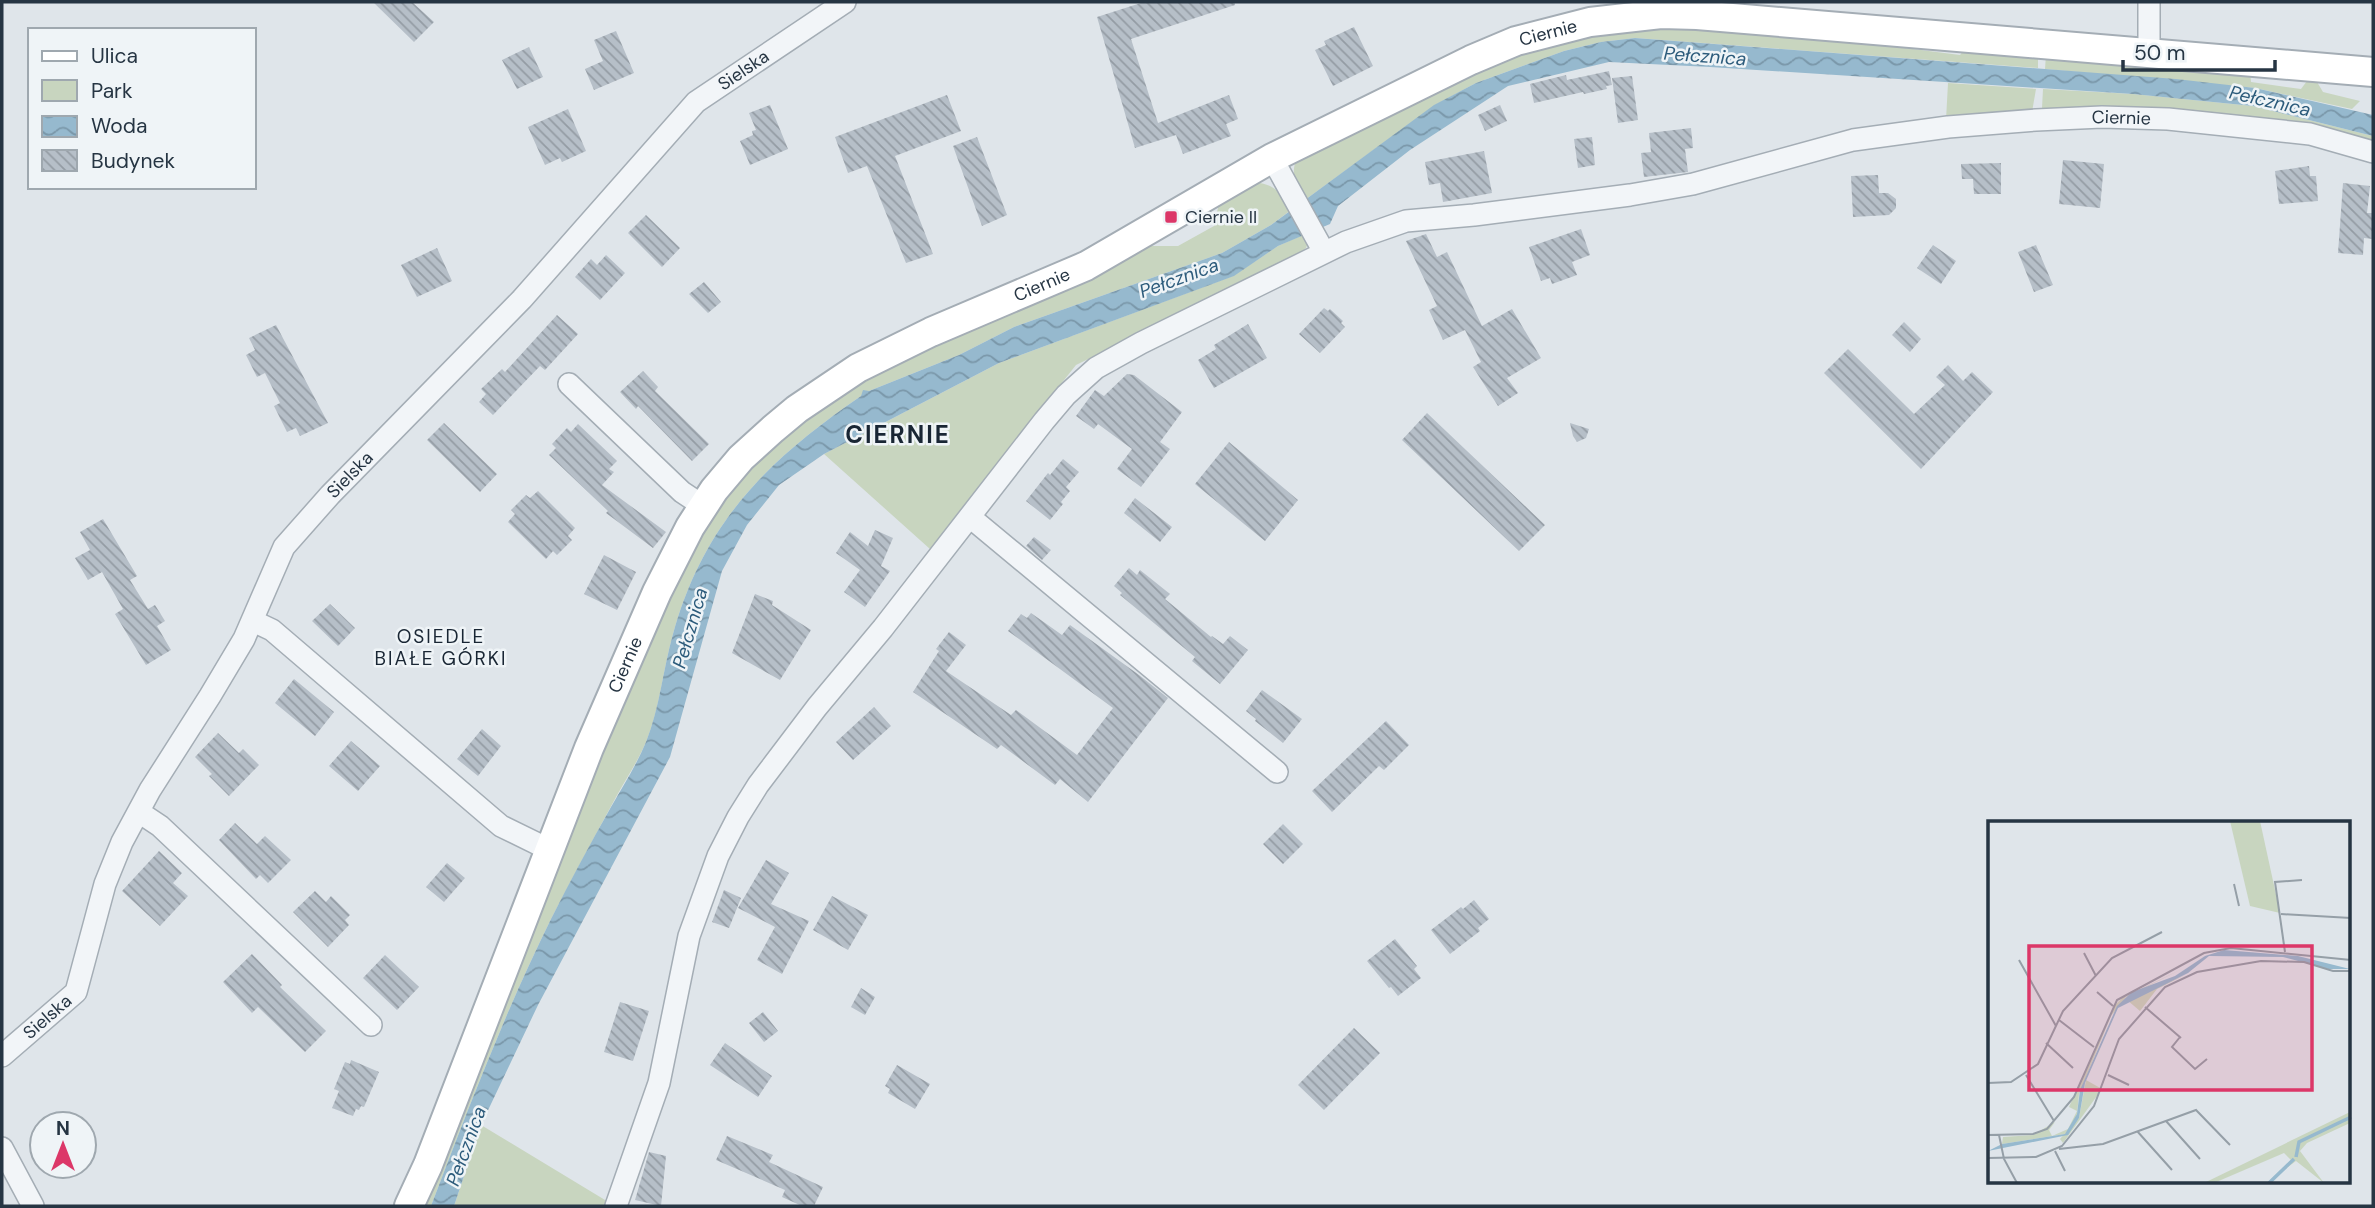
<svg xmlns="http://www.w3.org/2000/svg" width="2375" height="1208" font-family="'DM Sans',sans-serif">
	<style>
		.green { fill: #c8d5bf }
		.water { fill: url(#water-waves) }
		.building { fill: url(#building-back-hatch) }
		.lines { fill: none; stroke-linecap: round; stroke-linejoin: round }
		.street-casing { stroke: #a4adb5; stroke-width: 24 }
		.secondary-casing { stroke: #a4adb5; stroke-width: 32 }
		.street { stroke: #f2f5f8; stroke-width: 21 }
		.secondary { stroke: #fff; stroke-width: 28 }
		.poi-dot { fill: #dc3768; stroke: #eff4f7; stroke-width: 2.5 }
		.labels { text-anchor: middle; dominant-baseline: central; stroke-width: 5; stroke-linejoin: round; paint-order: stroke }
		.street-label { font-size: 18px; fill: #263543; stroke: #eff4f7 }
		.poi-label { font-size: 18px; fill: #263543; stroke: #eff4f7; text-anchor: start }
		.water-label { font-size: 19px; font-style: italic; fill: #2c5b7b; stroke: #eff4f7 }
		.neighbourhood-label { font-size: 19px; letter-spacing: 2px; fill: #192634; stroke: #eff4f7 }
		.district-label { font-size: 24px; font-weight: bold; letter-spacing: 2px; fill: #192634; stroke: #eff4f7 }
		.inset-river { fill: none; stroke: #96b9ce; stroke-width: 3.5 }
		.inset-road { fill: none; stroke: #959fa7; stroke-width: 2 }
		.view { fill: #dc3768; fill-opacity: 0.15; stroke: #dc3768; stroke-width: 3.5 }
		.inset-edge { fill: none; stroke: #263543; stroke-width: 3.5 }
	</style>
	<defs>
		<pattern id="water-waves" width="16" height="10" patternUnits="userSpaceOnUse" patternTransform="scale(1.75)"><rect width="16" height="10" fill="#96b9ce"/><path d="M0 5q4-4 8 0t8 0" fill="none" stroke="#7a97a9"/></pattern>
		<pattern id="building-back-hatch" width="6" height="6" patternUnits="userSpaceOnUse" patternTransform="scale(1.75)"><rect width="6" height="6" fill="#b6bfc8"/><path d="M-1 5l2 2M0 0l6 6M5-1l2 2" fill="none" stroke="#949ca4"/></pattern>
	</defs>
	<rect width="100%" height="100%" fill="#dfe5ea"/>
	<!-- green -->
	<path class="green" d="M1661 27 1897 40 1905 48 1960 55 1968 45 2038 52V68L1635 38 1601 42 1564 51 1476 83 1435 105 1305 200C1298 186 1289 174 1297 159L1475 68 1562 40 1616 30Z
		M2046 55 2250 70 2251 82 2301 89 2307 81 2317 82 2323 92 2360 101 2352 109 2255 88 2045 69Z
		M1948 83 2036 89 2032 112 1946 120Z
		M2043 89 2133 94 2253 106 2373 136V144L2044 114 2042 108Z
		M1260 183C1277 186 1283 196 1291 210L1271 225 1222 253 1014 327 959 355 869 391H864L861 396C768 460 704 522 673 634 663 669 660 708 646 742 638 761 626 779 616 797 594 838 572 878 551 919 505 1012 468 1109 431 1206H420L565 834 697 532 749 464 830 396 1138 246H1178L1214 226 1219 203 1249 185Z
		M1305 234 1309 241 1306 248 1291 260 1076 365 930 549 824 454 999 363 1233 276 1278 246Z
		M481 1125 610 1203 608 1206H454Z"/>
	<!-- water -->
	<path class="water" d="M1635 38 2176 79 2255 88 2373 115V136L2253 106 2133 94 1710 67 1609 62 1508 86 1410 150 1338 206 1330 224 1278 246 1234 276 999 363 824 454 779 485 747 525 722 571 670 757 538 1005 481 1125 454 1206H431C468 1109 505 1012 551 919 570 881 590 844 611 807 623 786 637 764 646 742 660 707 663 669 673 634 704 522 768 460 861 396L863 390 869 391 959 355 1014 327 1222 253 1271 225 1434 105 1476 83 1564 51 1601 42Z"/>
	<!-- building -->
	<path class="building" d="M373 2H412L434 22 414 42Z
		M1144 2H1235V5L1131 39 1158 123 1229 95 1238 119 1226 124 1231 136 1183 154 1176 135 1135 148 1097 17Z
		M1354 27 1373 66 1333 86 1315 50 1326 45 1324 41Z
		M616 31 634 73 594 90 585 69 603 61 594 40Z
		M529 47 543 77 517 89 502 60Z
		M1609 71 1612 85 1606 86 1607 89 1584 94 1583 92 1534 103 1530 84 1566 75 1567 80Z
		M1632 76 1638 120 1618 123 1612 78Z
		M947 95 961 131 895 156 933 254 906 263 867 166 848 173 835 137Z
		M770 105 788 149 750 165 740 141 753 135 752 131 756 130 749 113Z
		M1500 105 1507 121 1485 131 1478 115Z
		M568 109 586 151 562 162 560 158 545 165 528 127Z
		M1691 128 1693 148 1685 149 1688 172 1644 177 1641 153 1651 152 1649 133Z
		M977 137 1007 215 982 226 953 146Z
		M1592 137 1595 165 1578 168 1574 139Z
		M1484 151 1492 193 1443 202 1440 183 1429 185 1425 162Z
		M2063 160 2104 164 2100 208 2059 204Z
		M2001 163V194H1974L1973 179H1962L1961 164Z
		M2309 166 2310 176H2316L2318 201 2279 204 2275 171Z
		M1878 175 1879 193H1888L1896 199V208L1889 215 1853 217 1851 176Z
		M2343 183 2370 186 2367 213H2373V239L2364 238 2363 255 2338 253Z
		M646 215 680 248 662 267 628 233Z
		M1581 229 1590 255 1572 262 1577 275 1552 284 1550 278 1541 281 1529 247Z
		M1426 234 1437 257 1447 252 1482 326 1512 309 1541 358 1507 378 1518 393 1498 406 1473 367 1481 362 1465 330 1443 340 1429 310 1437 306 1406 241Z
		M1933 245 1956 261 1941 284 1917 268Z
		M2036 245 2053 285 2034 292 2018 252Z
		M437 248 452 281 417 297 401 265Z
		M606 255 625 273 600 300 575 277 591 259 597 265Z
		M704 282 721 302 708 313 689 294Z
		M1324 308 1328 311 1330 309 1343 321 1341 323 1345 327 1320 353 1299 334Z
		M557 315 578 334 545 370 540 366 493 415 479 402 486 394 481 389 502 369 505 372Z
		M1904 322 1921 339 1910 352 1892 335Z
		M1248 324 1267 358 1214 388 1198 360 1216 349 1214 345Z
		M276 325 328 423 300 436 296 428 287 432 274 406 280 403 265 373 257 377 246 355 255 350 249 338Z
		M1848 349 1914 414 1945 385 1936 377 1948 365 1963 381 1972 372 1993 392 1921 469 1824 373Z
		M643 371 658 387 655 391 709 444 692 461 638 406 636 409 620 392Z
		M1127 374 1134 375 1182 412 1160 442 1170 449 1141 487 1117 469 1132 449 1098 424 1094 429 1076 416 1095 390 1104 396Z
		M1427 413 1545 525 1519 551 1402 440Z
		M444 423 497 474 480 492 427 440Z
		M1570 423 1589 429 1586 438 1577 442 1573 436Z
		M578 424 617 461 609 469 614 472 602 485 666 532 653 548 606 513 608 511 549 455 556 448 552 444 567 428 571 432Z
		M1229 442 1298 500 1265 541 1195 484Z
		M1063 459 1079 472 1066 487 1070 491 1061 502 1063 504 1050 520 1026 501 1048 473 1050 475Z
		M538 491 575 528 568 536 572 540 557 555 553 551 546 559 508 522 515 514 511 510 526 495 530 498Z
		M1135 498 1172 527 1160 542 1124 513Z
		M103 519 137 576 130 580 148 609 155 605 165 621 157 626 171 650 146 665 115 614 123 609 102 572 88 580 75 558 90 550 80 532Z
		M875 530 893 538 881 566 890 571 865 607 844 592 860 570 836 553 850 532 868 546Z
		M1034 537 1051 550 1042 560 1026 546Z
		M604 555 636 572 617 610 584 594Z
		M1129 568 1137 575 1140 570 1170 594 1165 599 1211 637 1212 636 1223 644 1230 636 1248 650 1220 684 1192 661 1195 657 1120 595 1122 593 1114 586Z
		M755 594 773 601 772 605 811 630 780 680 732 653Z
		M330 604 355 628 338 646 312 621Z
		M1031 613 1062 635 1070 625 1139 675 1168 698 1088 802 1060 779 1055 785 1001 745 997 749 913 692 939 651 936 649 949 632 966 645 946 671 1011 715 1016 710 1077 755 1113 708 1008 631 1021 614 1027 618Z
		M294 679 334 712 315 736 275 703Z
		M1262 690 1302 719 1283 743 1255 721 1256 719 1246 711Z
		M874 707 891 726 853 760 836 742Z
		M1386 721 1409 745 1384 770 1379 766 1332 812 1312 791Z
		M482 729 501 746 478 776 457 759Z
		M218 733 239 753 243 749 259 765 229 796 209 776 212 774 195 757Z
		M351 741 380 766 358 791 329 766Z
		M235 823 257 844 265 836 291 860 268 883 260 875 256 879 219 840Z
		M1283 824 1303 844 1283 864 1263 844Z
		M159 851 182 873 173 883 188 896 160 926 122 891Z
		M766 860 789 873 771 904 809 921 782 974 757 960 775 927 738 908Z
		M447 863 465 878 444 902 426 887Z
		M724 890 741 898 729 928 712 922Z
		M315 891 326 902 331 896 350 915 345 920 349 925 328 947 293 912Z
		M832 896 868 915 848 950 813 930Z
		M1474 900 1489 919 1478 928 1480 931 1450 954 1431 930 1461 907 1463 909Z
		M1395 939 1417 966 1414 969 1421 978 1398 996 1391 987 1389 988 1367 961Z
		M252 954 282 985 280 987 326 1031 305 1052 258 1007 252 1013 223 982Z
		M385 955 419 987 397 1010 363 978Z
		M861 988 875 997 865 1015 851 1007Z
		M620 1002 649 1011 633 1061 604 1052Z
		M763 1012 778 1031 764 1042 749 1023Z
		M1354 1028 1380 1053 1324 1110 1298 1085Z
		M725 1043 772 1076 758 1097 710 1065Z
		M351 1060 379 1072 364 1107 361 1106 359 1110 356 1109 353 1116 332 1108 339 1091 334 1089 345 1062 350 1064Z
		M897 1065 930 1084 915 1109 888 1093 890 1089 885 1086Z
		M727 1136 773 1155 769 1162 823 1187 814 1206H802L782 1197 785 1190 716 1160Z
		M649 1152 666 1156 661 1206 635 1200Z"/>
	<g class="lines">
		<defs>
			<g id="street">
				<path d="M2149 2V53"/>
				<path d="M1272 158 1324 252"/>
				<path d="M569 384 682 492 703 506"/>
				<path d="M970 517 1277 772"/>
				<path d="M253 621 272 630 501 826 550 850"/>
				<path d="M139 812 160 826 371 1025"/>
				<path id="s1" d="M2 1056 76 992 105 884 122 842 150 790 210 696 244 639 284 547 330 495 522 299 696 102 845 2"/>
				<path d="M2 1148 33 1206"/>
				<path id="s2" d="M616 1206 659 1083 689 936 718 856 738 817 758 785 817 707 883 628 1044 421 1066 395 1096 368 1141 343 1346 242 1406 221 1474 215 1630 195 1693 184 1853 140 1948 127 2036 120 2102 117 2168 119 2310 134 2373 152"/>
			</g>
			<g id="secondary">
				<path id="s3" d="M409 1206 428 1165 589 748 657 592 690 527 714 490 741 458 773 429 797 409 858 368 931 332 1086 266 1272 158 1471 60 1516 41 1590 22 1661 14 1697 15 2373 72"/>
			</g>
		</defs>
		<!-- street casing -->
		<use href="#street" class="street-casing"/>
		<!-- secondary casing -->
		<use href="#secondary" class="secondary-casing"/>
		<!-- street -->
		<use href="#street" class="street"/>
		<!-- secondary -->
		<use href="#secondary" class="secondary"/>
	</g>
	<!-- markers -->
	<rect class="poi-dot" x="1164" y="210" width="14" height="14" rx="3.5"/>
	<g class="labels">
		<!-- street labels -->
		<g class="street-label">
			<text stroke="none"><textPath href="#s3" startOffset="1738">Ciernie</textPath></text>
			<text stroke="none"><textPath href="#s1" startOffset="1256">Sielska</textPath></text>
			<text stroke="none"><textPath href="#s2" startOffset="2053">Ciernie</textPath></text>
			<text stroke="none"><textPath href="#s3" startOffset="1171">Ciernie</textPath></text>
			<text stroke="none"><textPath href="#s1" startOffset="690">Sielska</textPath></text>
			<text stroke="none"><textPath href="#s3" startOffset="583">Ciernie</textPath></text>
			<text stroke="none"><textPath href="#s1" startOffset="60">Sielska</textPath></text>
		</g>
		<!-- poi labels -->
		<g class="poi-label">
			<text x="1185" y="217">Ciernie II</text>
		</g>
		<!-- water labels -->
		<g class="water-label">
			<text transform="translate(1705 56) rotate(4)">Pełcznica</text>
			<text transform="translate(2270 101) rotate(13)">Pełcznica</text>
			<text transform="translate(1179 278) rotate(-20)">Pełcznica</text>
			<text transform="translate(690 628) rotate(-74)">Pełcznica</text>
			<text transform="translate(466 1146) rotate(-70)">Pełcznica</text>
		</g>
		<!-- neighbourhood labels -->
		<g class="neighbourhood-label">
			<text x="441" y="636">OSIEDLE<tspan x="441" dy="22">BIAŁE GÓRKI</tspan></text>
		</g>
		<!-- district labels -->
		<g class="district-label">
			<text x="898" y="434">CIERNIE</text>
		</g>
	</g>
	<!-- overview -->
	<g transform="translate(1988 821)">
		<rect width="362" height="362" fill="#dfe5ea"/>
		<path d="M194 148 138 176 123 195 91 273 89 293 86 300 83 306 77 313 14 323 15 316 45 314 67 301 61 309 64 315 80 308 89 290 81 286 127 184 134 177ZM197 154 169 168 152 190 139 179ZM98 259 114 268 75 322 72 318 91 297ZM362 291V302L319 322 312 330 336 362 308 340 279 362 303 339 296 332 226 362H216Z" fill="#c8d5bf"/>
		<path d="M242 0H272L292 92 262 85Z" fill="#c8d5bf"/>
		<path d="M236 129 310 135 362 148H340L295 136 221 135 200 152 130 187 97 262 91 297 80 314 0 330 14 323 77 313 89 293 92 269 129 185 144 171 187 155 217 135Z" fill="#96b9ce"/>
		<path class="inset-river" d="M308 336 311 321 363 296M281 362 306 338"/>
		<path class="inset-road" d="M246 63 251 85M293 93 363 97M297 131 287 61 314 59M96 132 108 155M31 139 68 205M109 171 125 185M157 186 193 217M71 199 106 226M192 216 184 226 207 248 219 238M58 222 85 247M38 254 66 300M120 254 141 264M0 262 23 261 50 243 75 190 124 137 174 111M178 300 212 338M149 310 184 349M0 314 45 313 59 308 86 276 129 179 216 132 243 127 363 139M11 314 16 338 29 362M71 328 115 323 208 289 242 324M67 330 77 350M0 337 48 336 74 325 106 285 131 218 177 166 209 151 273 140 316 141 345 150H363"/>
		<path class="view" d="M41 125H324V269H41Z"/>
		<rect width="362" height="362" class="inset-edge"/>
	</g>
	<!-- border -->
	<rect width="2375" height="1208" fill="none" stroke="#263543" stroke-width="7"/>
	<!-- legend -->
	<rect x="28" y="28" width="228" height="161" fill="#eff4f7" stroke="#9fa8af" stroke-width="2"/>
	<rect x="42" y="51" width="35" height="10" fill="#ffffff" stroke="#9fa8af" stroke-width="2"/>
	<text x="91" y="63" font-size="21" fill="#263543">Ulica</text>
	<rect x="42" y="80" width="35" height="21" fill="#c8d5bf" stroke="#9fa8af" stroke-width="2"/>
	<text x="91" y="98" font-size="21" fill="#263543">Park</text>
	<rect x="42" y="116" width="35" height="21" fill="url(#water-waves)" stroke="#9fa8af" stroke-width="2"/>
	<text x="91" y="133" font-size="21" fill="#263543">Woda</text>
	<rect x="42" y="150" width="35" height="21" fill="url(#building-back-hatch)" stroke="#9fa8af" stroke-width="2"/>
	<text x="91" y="168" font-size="21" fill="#263543">Budynek</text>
	<!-- north arrow -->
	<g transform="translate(63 1145)"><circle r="33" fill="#eff4f7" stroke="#9fa8af" stroke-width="2"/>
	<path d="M0-5L12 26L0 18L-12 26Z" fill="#dc3768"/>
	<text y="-10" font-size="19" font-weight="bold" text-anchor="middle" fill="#263543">N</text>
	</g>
	<!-- scale -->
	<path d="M2123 60v10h152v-10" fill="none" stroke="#263543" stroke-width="3.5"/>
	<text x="2134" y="60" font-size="21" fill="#263543" stroke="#eff4f7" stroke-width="5" paint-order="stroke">50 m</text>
</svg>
